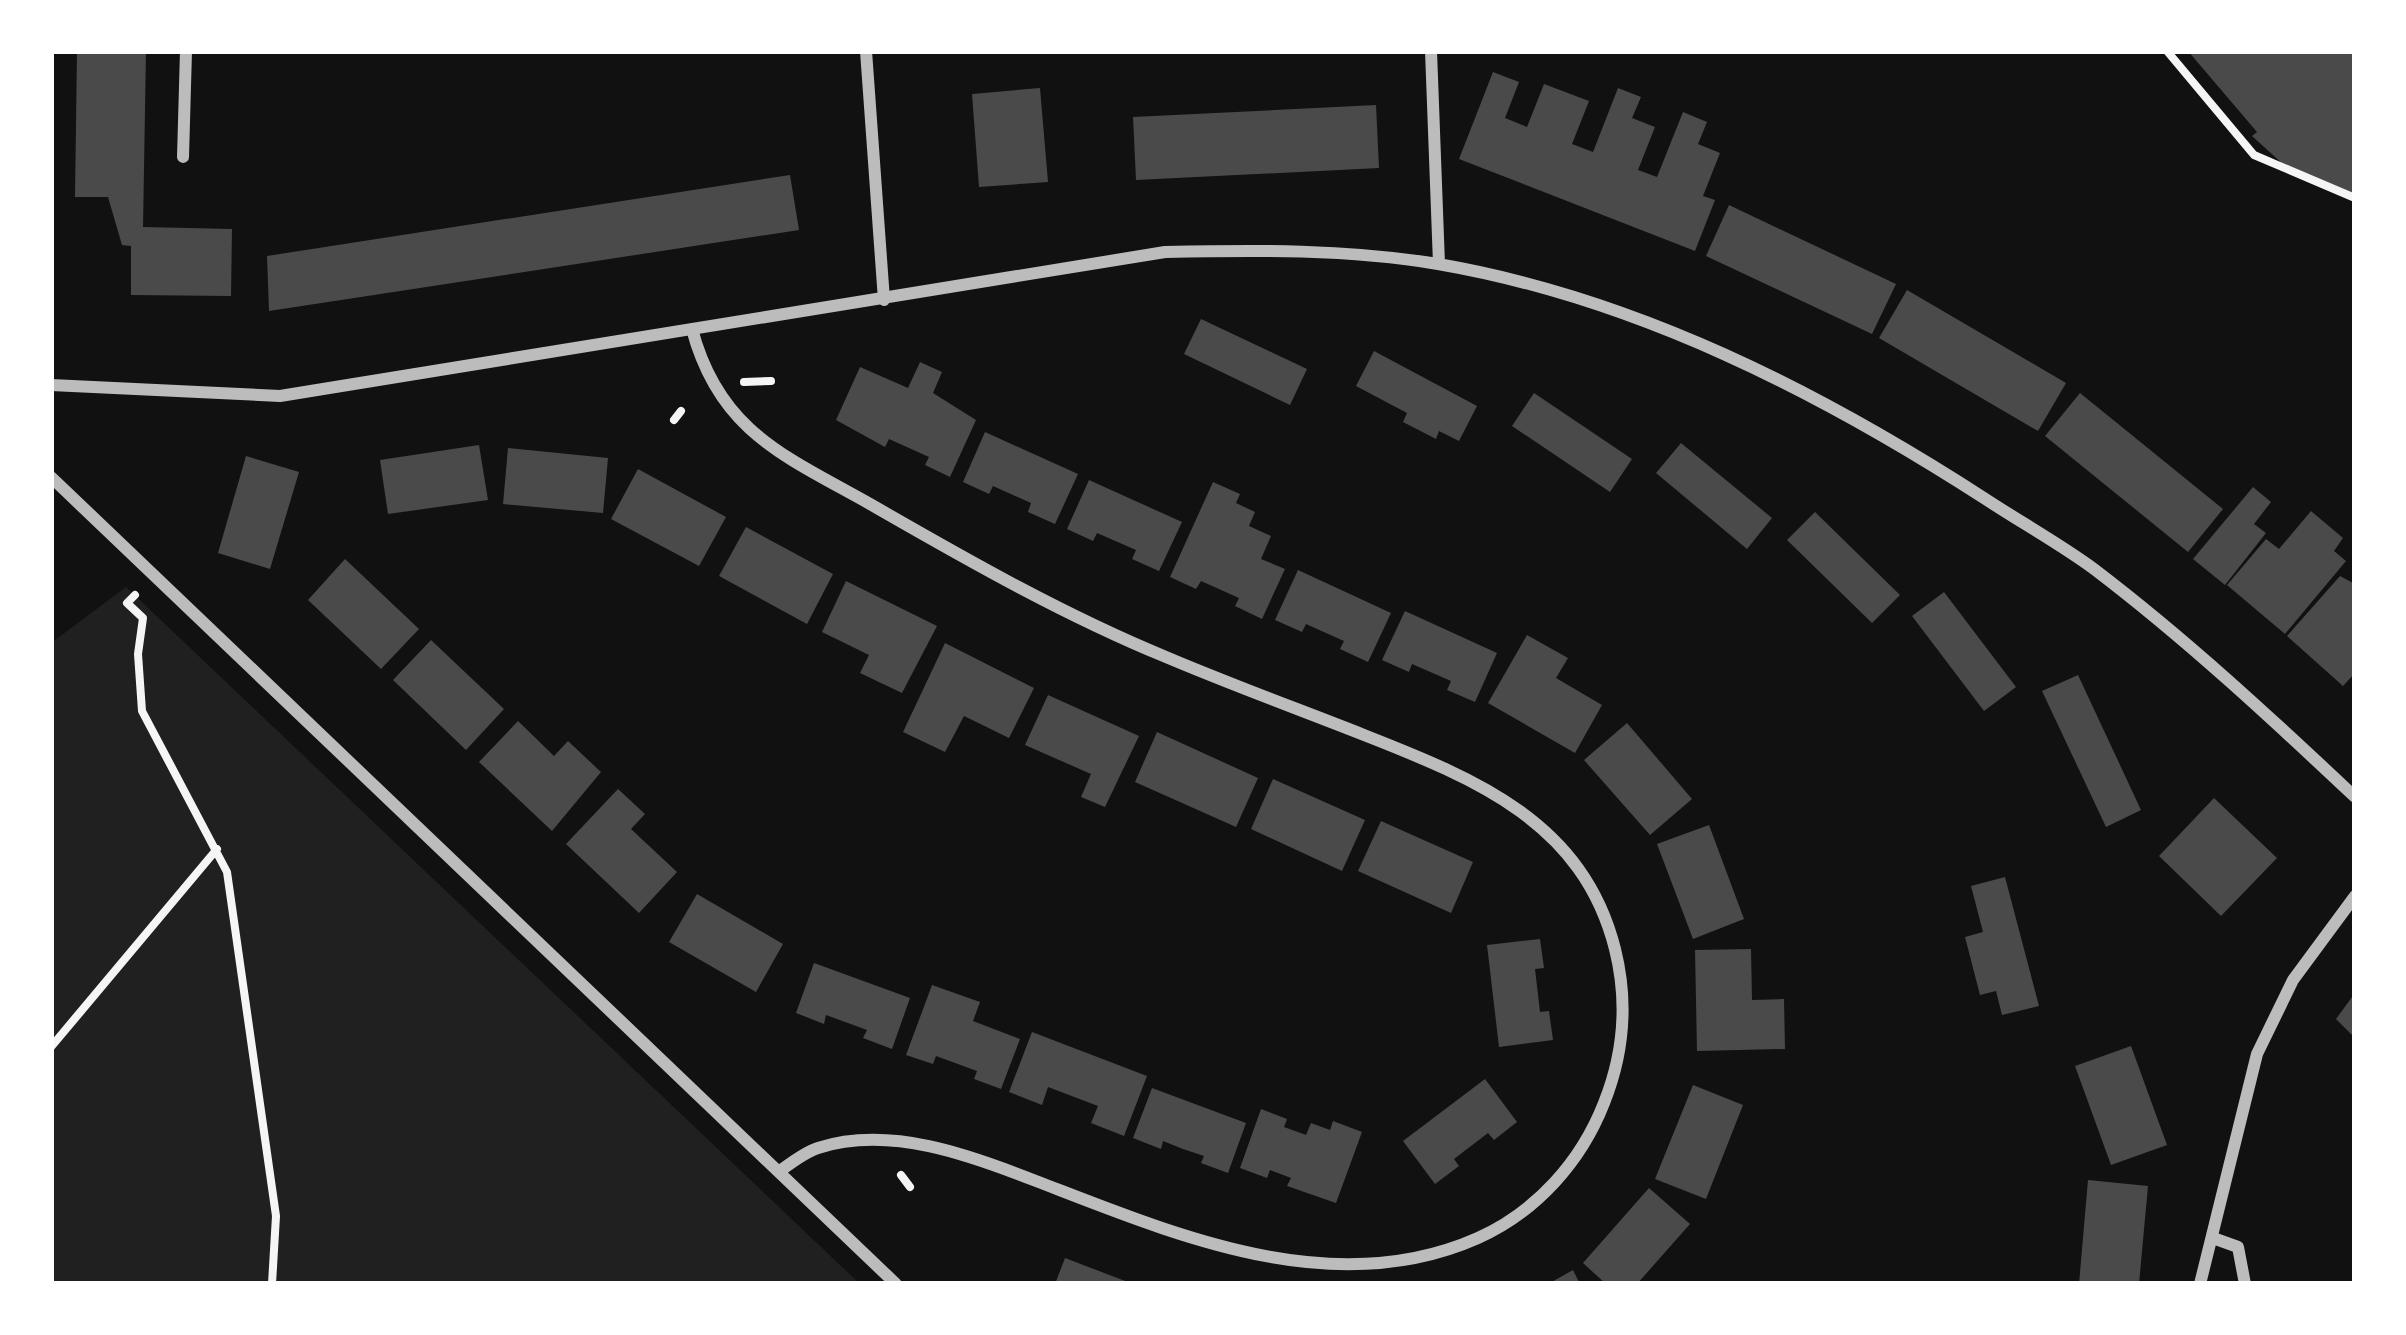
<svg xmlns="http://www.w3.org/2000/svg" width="2406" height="1335" font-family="Roboto,sans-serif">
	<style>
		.green { fill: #202020 }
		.building { fill: #4a4a4a }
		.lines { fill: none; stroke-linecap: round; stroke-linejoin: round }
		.path { stroke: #f5f5f5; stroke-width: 8 }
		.minor { stroke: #bcbcbc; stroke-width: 12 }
	</style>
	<rect width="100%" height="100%" fill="#111"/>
	<!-- green -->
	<path class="green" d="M126 587 860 1284H51V643Z"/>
	<!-- building -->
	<path class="building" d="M77 51H146L143 227 232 229 231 296 131 295V246L122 245 108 197H75Z
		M2188 51H2355V197L2285 166 2252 136 2257 132Z
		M1493 72 1519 82 1505 118 1527 127 1544 84 1589 101 1572 144 1593 152 1618 88 1641 97 1632 118 1655 127 1638 170 1657 177 1683 112 1707 122 1698 144 1720 153 1703 196 1715 200 1695 251 1459 159Z
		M1040 88 1048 182 979 187 972 94Z
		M1376 105 1379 168 1136 180 1133 117Z
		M790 175 799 230 269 311 267 256Z
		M1729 205 1896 284 1872 334 1706 256Z
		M1907 290 2066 383 2038 431 1879 338Z
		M1201 319 1307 369 1290 405 1184 354Z
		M1374 351 1477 406 1459 441 1439 431 1436 439 1403 422 1407 413 1356 386Z
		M920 362 942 372 933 393 976 420 950 477 925 465 929 457 889 439 885 447 836 420 860 367 908 388Z
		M1534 393 1632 459 1610 492 1512 426Z
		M2080 393 2223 509 2188 552 2045 436Z
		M985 432 1078 474 1055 524 1028 512 1031 503 993 486 989 494 963 482Z
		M1681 443 1772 518 1747 549 1656 473Z
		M479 445 488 500 388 514 380 460Z
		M508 448 608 458 603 513 503 504Z
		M246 456 299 472 270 569 218 553Z
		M638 469 726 517 699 566 611 519Z
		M1089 480 1182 522 1159 571 1132 559 1136 550 1097 533 1093 541 1067 529Z
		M1213 482 1240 494 1236 503 1255 512 1249 526 1271 536 1261 559 1285 569 1262 619 1235 606 1239 598 1201 581 1196 589 1170 577Z
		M2253 487 2271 502 2254 524 2266 533 2225 585 2193 559Z
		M2311 511 2343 538 2334 551 2346 561 2285 634 2227 585 2266 539 2279 549Z
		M1815 512 1900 595 1872 623 1787 540Z
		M746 527 833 574 807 624 719 576Z
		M345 559 419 629 381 669 308 600Z
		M1298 570 1391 613 1368 662 1340 649 1344 641 1326 633 1306 624 1302 632 1275 620Z
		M2340 576 2355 584V673L2343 686 2287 636Z
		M846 581 937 626 902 693 860 673 869 655 822 632Z
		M1944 592 2016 687 1984 711 1912 616Z
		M1405 611 1497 653 1475 702 1447 690 1451 681 1412 664 1409 672 1382 660Z
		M1527 635 1568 658 1556 678 1602 705 1575 753 1488 703Z
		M431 640 504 709 466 750 393 680Z
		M945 643 1034 688 1009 738 964 716 945 752 903 732Z
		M2078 675 2141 810 2106 827 2042 691Z
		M1048 695 1139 736 1105 807 1081 797 1091 774 1025 745Z
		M518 721 554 756 568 741 601 772 552 831 479 762Z
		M1627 723 1692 799 1650 835 1584 760Z
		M1157 732 1258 778 1236 827 1135 782Z
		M1273 779 1365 820 1342 871 1251 829Z
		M618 789 645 814 631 829 677 872 639 913 566 844Z
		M2214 798 2277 858 2221 916 2159 856Z
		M1381 821 1473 862 1451 913 1358 871Z
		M1709 825 1744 919 1693 939 1657 844Z
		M2005 877 2039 1006 2002 1015 1996 991 1980 995 1965 937 1983 932 1971 886Z
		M697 894 783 944 756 992 669 942Z
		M1540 939 1544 968 1535 969 1540 1012 1549 1011 1553 1040 1499 1047 1487 945Z
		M1751 949 1752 1000 1784 999 1785 1049 1697 1051 1695 950Z
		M814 963 910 998 892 1049 863 1038 867 1030 826 1015 824 1024 796 1013Z
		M932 985 980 1002 973 1021 1020 1039 1001 1089 974 1079 977 1071 936 1056 933 1064 906 1055Z
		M2355 993V1038L2336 1019Z
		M1032 1032 1147 1076 1124 1136 1091 1123 1098 1106 1048 1087 1042 1105 1009 1092Z
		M2131 1046 2167 1145 2111 1165 2075 1066Z
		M1485 1079 1517 1122 1494 1140 1488 1133 1454 1159 1459 1166 1435 1184 1403 1141Z
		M1693 1085 1743 1105 1706 1199 1655 1179Z
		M1152 1088 1246 1123 1228 1173 1201 1163 1204 1156 1183 1149 1163 1141 1161 1149 1133 1138Z
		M1261 1109 1287 1119 1284 1127 1306 1135 1311 1123 1330 1130 1333 1121 1362 1132 1336 1203 1287 1186 1291 1178 1270 1170 1267 1178 1240 1168Z
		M2088 1180 2148 1186 2139 1284H2079Z
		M1649 1188 1690 1224 1637 1284H1606L1583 1263Z
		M1065 1258 1133 1284H1055Z
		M1573 1270 1580 1284H1548Z"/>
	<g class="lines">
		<!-- path -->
		<path class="path" d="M2167 51 2254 155 2355 198
			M744 382 771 381
			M674 420 681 411
			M135 595 127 603 143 618 138 654 142 711 227 872 276 1216 272 1284
			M51 1047 217 849
			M901 1175 910 1187"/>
		<!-- minor -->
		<path class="minor" d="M866 51 884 300
			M1431 51 1439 264
			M183 157 186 51
			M692 329C720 435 790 458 877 508 971 562 1066 616 1166 657 1232 685 1298 709 1364 735 1476 779 1583 822 1615 949 1628 1001 1624 1053 1604 1103 1581 1162 1536 1212 1478 1238 1332 1303 1174 1234 1036 1181 970 1155 889 1125 818 1148 805 1152 791 1163 780 1171
			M51 385 280 396 1165 252C1256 250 1347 249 1438 264 1636 298 1820 392 1987 500 2022 523 2060 544 2094 569 2186 639 2271 718 2355 797
			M51 477 896 1284
			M2213 1238 2238 1247 2245 1284
			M2200 1284 2257 1054 2293 980 2355 896"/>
	</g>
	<!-- border -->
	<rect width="2406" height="1335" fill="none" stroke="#ffffff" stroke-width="108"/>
</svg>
